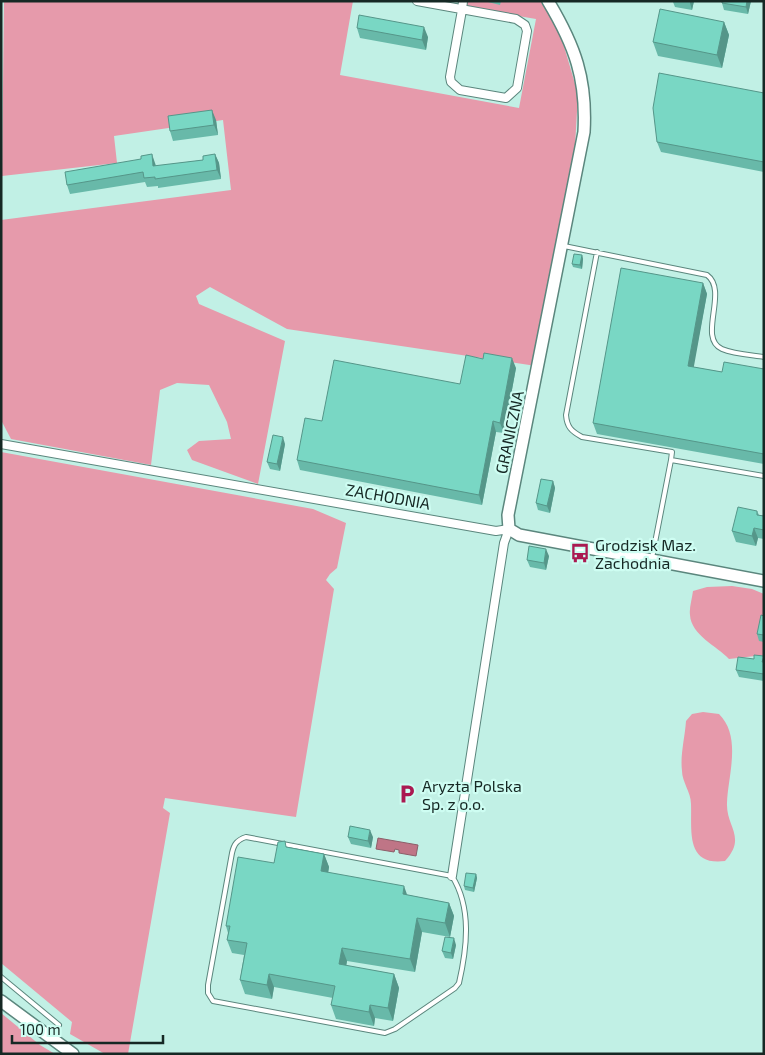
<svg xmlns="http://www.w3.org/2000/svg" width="765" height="1055" font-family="'Exo 2',sans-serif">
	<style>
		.green { fill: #e69aab }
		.water { fill: #bf7586; stroke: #8c5e69 }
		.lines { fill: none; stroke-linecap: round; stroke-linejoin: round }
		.lane-casing { stroke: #5b867d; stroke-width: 6 }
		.street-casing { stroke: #5b867d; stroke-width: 10 }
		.secondary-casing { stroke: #5b867d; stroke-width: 14 }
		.lane { stroke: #fff; stroke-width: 4 }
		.street { stroke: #fff; stroke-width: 8 }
		.secondary { stroke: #fff; stroke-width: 11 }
		.wall { fill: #68b9a9 }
		.shaded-wall { fill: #559689 }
		.building { fill: #79d7c4; stroke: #559689 }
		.labels { text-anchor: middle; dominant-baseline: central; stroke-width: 4.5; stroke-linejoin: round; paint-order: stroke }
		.street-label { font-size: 16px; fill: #162824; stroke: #cefdf2 }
		.poi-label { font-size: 16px; fill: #162824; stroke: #cefdf2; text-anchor: start }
	</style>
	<rect width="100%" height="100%" fill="#c1f0e5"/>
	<!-- green -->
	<path class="green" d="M4 1H353L340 75 519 108 536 19 466 7 467 1H542L561 36 578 94 575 146 536 366 287 329 210 287 196 296 199 304 285 341 258 484 192 460 187 450 199 441 231 439 227 422 209 385 177 383 160 390 151 465 11 439 1 420V220L231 190 223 120 114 136 117 163 2 176Z
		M1 452 313 509 346 523 337 568 330 574 326 580 334 589 296 817 165 798 163 808 170 813 128 1054H105L70 1034 72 1022 1 963Z
		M732 586 752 589 764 594V655L729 659C717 646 691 635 690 615 689 608 692 599 693 591L707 587Z
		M703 712 719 714C742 737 728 775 727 803 726 827 747 837 725 861 685 866 692 830 691 804 691 792 682 782 682 771 680 755 685 737 686 721L692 714Z
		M1 1013 40 1045 55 1054H1Z"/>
	<!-- water -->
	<path class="water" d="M378 838 418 845 416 856 399 853V850L395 849 394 852 376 849Z"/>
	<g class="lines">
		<defs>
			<path id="lane" d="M564 246 707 275C729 291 697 338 722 349 734 354 751 355 764 357
				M597 252 566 415C567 427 571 431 582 437L672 452 671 460
				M652 558 671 460 764 476
				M246 837 452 876C472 908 467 948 459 983L455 988 395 1029 385 1033 213 1001 208 993V985L232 853C234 844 237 840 246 837Z
				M1 977 59 1025"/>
			<path id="street" d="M417 1 516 19 525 25 527 31 517 88 506 98 460 90 451 82 450 77 462 10 463 1
				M1 444 496 531 509 529
				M452 876 504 543 509 529"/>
			<path id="secondary" d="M548 1C575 46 587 79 584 132L508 515 509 529 519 535 764 581
				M1 1001 73 1054"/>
		</defs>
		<!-- lane casing -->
		<use href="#lane" class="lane-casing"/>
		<!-- street casing -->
		<use href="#street" class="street-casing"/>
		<!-- secondary casing -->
		<use href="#secondary" class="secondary-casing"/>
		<!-- lane -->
		<use href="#lane" class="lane"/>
		<!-- street -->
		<use href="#street" class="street"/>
		<!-- secondary -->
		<use href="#secondary" class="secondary"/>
	</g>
	<!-- wall -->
	<path class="wall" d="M484 1H501L500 5Z
		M672 1H694L692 10 675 7 673 2Z
		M722 1H751L748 14 724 10 722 3Z
		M724 22 729 35 722 68 658 56 653 42Z
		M357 28 428 37 426 50 360 38Z
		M764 93V172L661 152 657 142Z
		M216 120 218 135 173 141 170 131Z
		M215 154 219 163 221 179 158 188V186L147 187 145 182 70 194 67 185 155 163 156 166 203 160Z
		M582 255 583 259 582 269 573 267 572 264Z
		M703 283 707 294 693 367 722 372 764 369V464L597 434 593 423Z
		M483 359 516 368 504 433 496 432 482 505 300 470 297 460 322 421 460 384Z
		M285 444 280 471 270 469 267 462Z
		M553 481 555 488 550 513 538 510 536 503Z
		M757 511 759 515 764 516V539L758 538 756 546 736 542 732 531Z
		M549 556 546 570 530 567 527 560Z
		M764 616V642L759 641 757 634Z
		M764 656V681L739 677 736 670 754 659Z
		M348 837H373L371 848 351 844Z
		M287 847 324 854 329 867 328 873 408 895 449 903 454 916 450 937 422 932 415 972 347 961 346 966 394 974 399 988 393 1021 375 1018 374 1026 336 1019 331 1005 333 998 274 987 272 999 245 994 240 980 244 955 232 953 227 940 228 933 226 926Z
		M476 874 477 878 474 892 465 890 464 886Z
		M456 945 453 959 445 958 442 951Z"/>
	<!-- shaded-wall -->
	<path class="shaded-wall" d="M690 1H694L692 10 690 3Z
		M747 1H751L748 14 746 7Z
		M724 22 729 35 722 68 717 55Z
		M424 27 428 37 426 50 422 40Z
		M212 110 216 120 218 135 214 125Z
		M152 154 155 163 157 175 153 166Z
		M215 154 219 163 221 179 217 170Z
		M582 255 583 259 582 269 580 265Z
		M703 283 707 294 692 377 688 366Z
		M512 358 516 368 504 433 500 423Z
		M493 421 496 432 482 505 479 495Z
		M283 437 285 444 280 471 277 464Z
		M553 481 555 488 550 513 547 506Z
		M754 528 758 538 756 546 752 536Z
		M546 549 549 556 546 570 544 563Z
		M370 830 373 837 371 848 368 841Z
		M324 854 329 867 326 885 321 871Z
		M476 874 477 878 474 892 473 888Z
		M404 886 409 900 403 894Z
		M449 903 454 916 450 937 445 923Z
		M417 918 422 932 415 972 410 959Z
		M454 938 456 945 453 959 451 953Z
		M342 948 347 961 344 978 339 964Z
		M269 974 274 987 272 999 267 985Z
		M394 974 399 988 393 1021 388 1008Z
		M370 1005 375 1018 374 1026 369 1012Z"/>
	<!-- building -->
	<path class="building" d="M722 1H747L746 7 722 3Z
		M660 9 724 22 717 55 653 42Z
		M359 15 424 27 422 40 357 28Z
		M659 73 764 93V162L657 142 653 108Z
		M212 110 214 125 170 131 168 116Z
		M152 154 153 166 203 160V156L215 154 217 170 155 179V177L144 178 143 172 67 185 65 172 141 159V156Z
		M574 254 582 255 580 265 572 264Z
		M621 268 703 283 688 366 722 372 724 362 764 369V454L593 423Z
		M484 353 512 358 500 423 493 421 479 495 297 460 305 418 322 421 334 360 460 384 466 355 483 359Z
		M273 435 283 437 277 464 267 462Z
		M541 479 553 481 547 506 536 503Z
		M738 507 757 511V515L764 516V530L754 528 752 536 732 531Z
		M529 546 546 549 544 563 527 560Z
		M761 615 764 616V635L757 634Z
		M754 655 764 656 762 662H764V674L736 670 738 657 754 659Z
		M350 826 370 830 368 841 348 837Z
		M285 841 286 847 324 854 321 871 404 886 403 894 449 903 445 923 417 918 410 959 342 948 339 964 394 974 388 1008 370 1005 369 1012 331 1005 335 986 269 974 267 985 240 980 247 943 227 940 230 926H226L238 857 274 863 278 842Z
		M466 873 476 874 473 888 464 886Z
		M445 937 454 938 451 953 442 951Z"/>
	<!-- icons -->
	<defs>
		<symbol id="bus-bare" viewBox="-9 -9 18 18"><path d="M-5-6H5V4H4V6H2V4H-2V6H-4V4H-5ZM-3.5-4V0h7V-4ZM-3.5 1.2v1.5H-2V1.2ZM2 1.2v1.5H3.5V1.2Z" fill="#aa1951" stroke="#cefdf2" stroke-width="2.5" paint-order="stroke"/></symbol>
		<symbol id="parking-bare" viewBox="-9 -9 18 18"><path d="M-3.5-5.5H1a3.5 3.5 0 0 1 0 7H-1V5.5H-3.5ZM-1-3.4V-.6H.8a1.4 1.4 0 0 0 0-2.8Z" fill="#aa1951" stroke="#cefdf2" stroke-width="2.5" paint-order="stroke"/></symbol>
	</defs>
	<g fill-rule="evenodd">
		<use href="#bus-bare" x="566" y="539" width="28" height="28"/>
		<use href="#parking-bare" x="393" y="780" width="28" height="28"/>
	</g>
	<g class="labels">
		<!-- street labels -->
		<g class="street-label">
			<text transform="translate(509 432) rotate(-78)">GRANICZNA</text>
			<text transform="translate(388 496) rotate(10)">ZACHODNIA</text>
		</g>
		<!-- poi labels -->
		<g class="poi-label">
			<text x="595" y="544">Grodzisk Maz.<tspan x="595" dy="18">Zachodnia</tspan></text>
			<text x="422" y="785">Aryzta Polska<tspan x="422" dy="18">Sp. z o.o.</tspan></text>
		</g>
	</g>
	<!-- border -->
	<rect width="765" height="1055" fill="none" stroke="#162824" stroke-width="5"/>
	<!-- scale -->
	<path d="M12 1035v8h151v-8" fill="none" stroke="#162824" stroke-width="2.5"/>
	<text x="20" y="1035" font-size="15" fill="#162824" stroke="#cefdf2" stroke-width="4" paint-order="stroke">100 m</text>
</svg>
